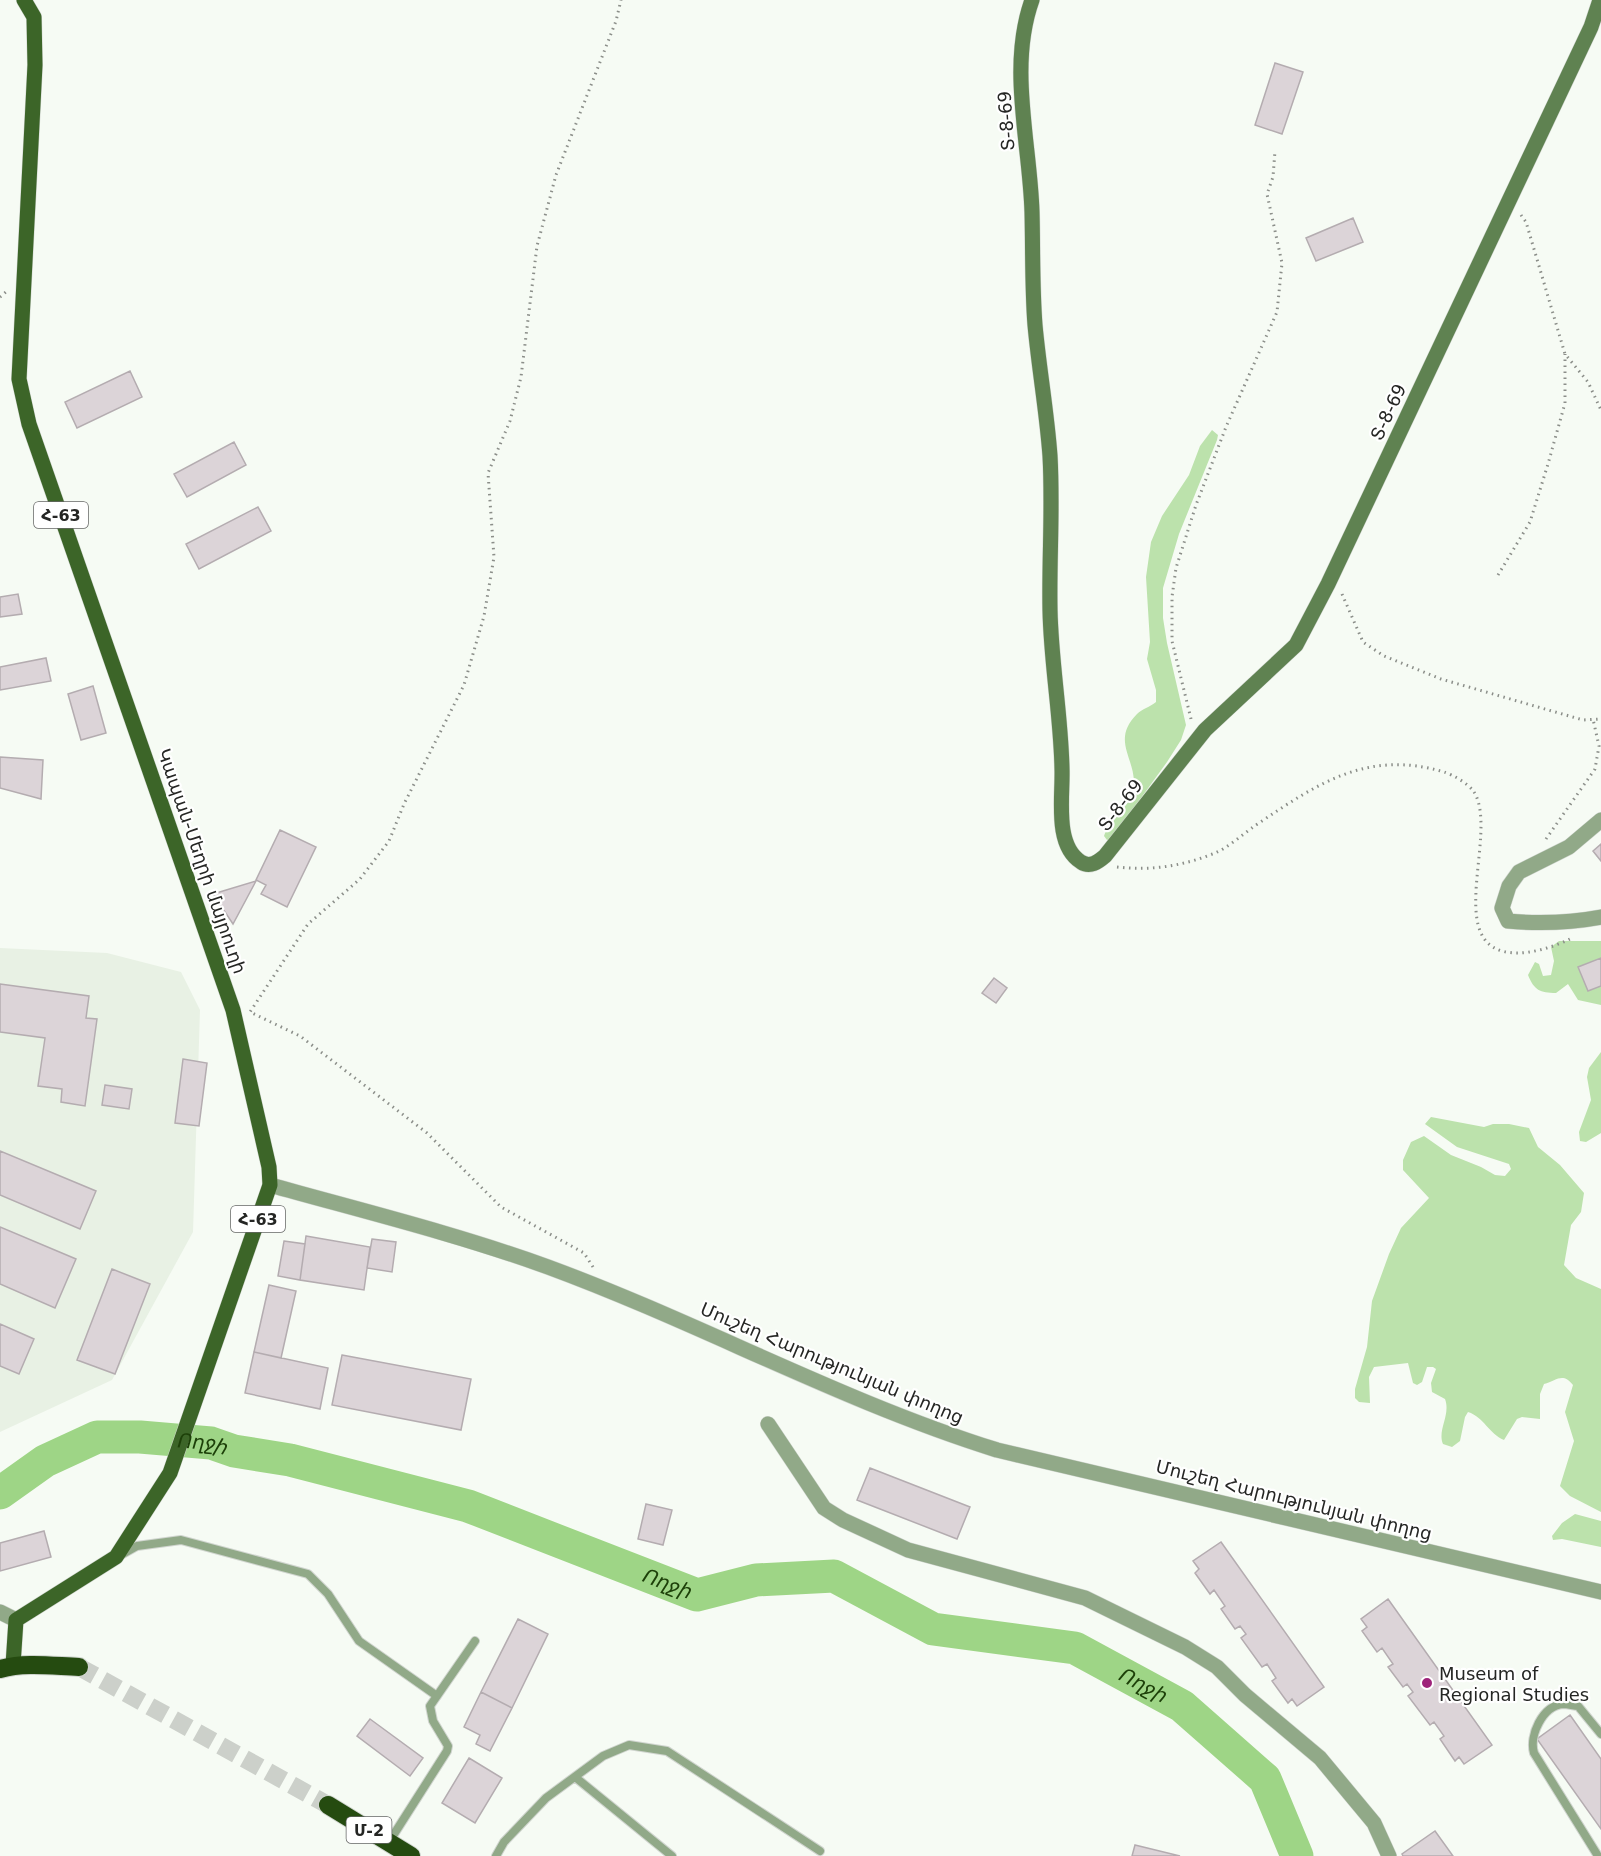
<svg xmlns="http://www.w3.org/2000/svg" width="1601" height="1856" font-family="'DejaVu Sans','Noto Sans Armenian',sans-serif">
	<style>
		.built { fill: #e8f1e4 }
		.green { fill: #bce2ac }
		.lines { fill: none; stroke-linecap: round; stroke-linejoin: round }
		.river { stroke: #9ed586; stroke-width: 33 }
		.building { fill: #dcd4d8; stroke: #b4acb0; stroke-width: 1.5 }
		.highway-tunnel { stroke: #ccd0ca; stroke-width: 18; stroke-dasharray: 18 9; stroke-linecap: butt }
		.lane-casing { stroke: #d0d5cf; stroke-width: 10 }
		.street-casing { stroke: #d0d5cf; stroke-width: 16 }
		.secondary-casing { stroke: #d0d5cf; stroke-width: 16 }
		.primary-casing { stroke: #d0d5cf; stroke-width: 16 }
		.highway-casing { stroke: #d0d5cf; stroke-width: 20 }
		.path { stroke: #8b8e89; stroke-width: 3; stroke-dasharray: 1.5 4.5; stroke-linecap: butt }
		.lane { stroke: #91a988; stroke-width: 8 }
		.street { stroke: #91a988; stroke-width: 15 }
		.secondary { stroke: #5f8251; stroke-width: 15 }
		.primary { stroke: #3c6528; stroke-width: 15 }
		.highway { stroke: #254b10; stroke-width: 18 }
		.poi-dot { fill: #9e237a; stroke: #fff; stroke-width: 2 }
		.labels { text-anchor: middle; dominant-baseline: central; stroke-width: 4.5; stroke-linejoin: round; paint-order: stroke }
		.shield { fill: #fff; stroke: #666766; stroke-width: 1.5 }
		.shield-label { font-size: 16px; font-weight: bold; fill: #252624 }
		.street-label { font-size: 18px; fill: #252624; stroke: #fff }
		.poi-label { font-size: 18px; fill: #252624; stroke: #fff; text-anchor: start }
		.water-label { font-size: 20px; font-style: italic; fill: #1d4009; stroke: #fff }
	</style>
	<rect width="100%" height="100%" fill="#f6fbf4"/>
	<!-- built -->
	<path class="built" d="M0 948 107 953 181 972 200 1010 193 1232 112 1380 0 1432Z"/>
	<!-- green -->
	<path class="green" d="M1212 430 1218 435 1217 440 1179 534 1163 588V618L1167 643 1186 725 1181 740 1167 762 1112 838 1107 840 1104 836C1110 819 1130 807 1133 789 1139 761 1109 742 1137 714 1142 709 1150 707 1156 702V690L1147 659 1150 642 1146 577 1151 542 1162 516 1189 475 1200 446Z
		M1559 941H1601V1005L1578 1000 1568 984 1556 993C1540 993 1534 990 1528 975L1535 962 1539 964 1543 976 1551 975 1554 961 1551 947Z
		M1601 1052V1133L1586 1142 1580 1141 1579 1132 1591 1100 1587 1077 1589 1068Z
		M1431 1117 1484 1127 1493 1124H1509L1529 1128 1538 1147 1560 1165 1584 1193 1581 1212 1571 1225 1564 1265 1576 1278 1601 1289V1512L1570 1496 1560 1486 1574 1441 1565 1412 1573 1385C1563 1372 1557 1380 1544 1384L1540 1394V1419L1522 1417 1517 1419 1504 1440C1489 1434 1484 1417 1468 1412L1465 1417 1460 1441 1452 1447 1443 1444C1437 1430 1451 1415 1445 1399L1432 1392 1431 1383 1436 1369 1433 1367H1427L1422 1382 1417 1385 1413 1383 1408 1363 1374 1367 1369 1377 1370 1403 1359 1402 1355 1398V1389L1367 1347 1372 1301 1389 1254 1401 1228 1429 1198 1403 1170V1160L1411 1142 1424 1136 1451 1155 1481 1167 1495 1175 1505 1176 1511 1169 1509 1164 1457 1147 1425 1124Z
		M1575 1514 1601 1521V1547L1562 1539 1553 1540 1552 1536 1562 1523Z"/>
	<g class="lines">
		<!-- river -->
		<path class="river" id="s1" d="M0 1493 45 1461 97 1437H140L211 1443 234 1451 290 1460 468 1506 697 1595 756 1580 834 1576 933 1629 1075 1648 1182 1706 1265 1779 1297 1856"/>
	</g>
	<!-- building -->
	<path class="building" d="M1275 63 1303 72 1282 134 1255 125Z
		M1353 218 1363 242 1316 261 1306 238Z
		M130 371 142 397 77 428 65 402Z
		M234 442 246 465 187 497 174 474Z
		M258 507 271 531 199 569 186 544Z
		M18 594 22 614 0 617V597Z
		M46 658 51 681 0 690V667Z
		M93 686 106 733 81 740 68 694Z
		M0 757 43 760 41 799 0 788Z
		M280 830 316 847 287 907 261 894 266 885 256 880Z
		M1601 844V861L1593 851Z
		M256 881 233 924 213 894Z
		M1601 958V986L1588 991 1578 967Z
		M994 978 1007 988 996 1003 982 993Z
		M0 984 89 996 86 1018 97 1019 85 1106 61 1102 62 1089 38 1086 45 1038 0 1032Z
		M183 1059 207 1063 199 1126 175 1123Z
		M105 1085 132 1089 129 1109 102 1105Z
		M0 1151 96 1191 80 1229 0 1195Z
		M0 1227 76 1259 55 1308 0 1284Z
		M306 1236 370 1247 364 1290 300 1280Z
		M372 1239 396 1242 392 1272 367 1268Z
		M284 1241 305 1244 300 1280 278 1276Z
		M112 1269 150 1284 115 1374 77 1360Z
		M269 1285 296 1291 281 1358 254 1352Z
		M0 1324 34 1339 19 1374 0 1366Z
		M254 1352 328 1368 320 1409 245 1393Z
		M342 1355 471 1379 461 1430 332 1405Z
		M870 1468 970 1507 957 1539 857 1500Z
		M646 1504 672 1510 663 1545 638 1539Z
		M44 1531 51 1557 0 1571V1543Z
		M1221 1542 1324 1687 1297 1706 1292 1699 1288 1703 1272 1681 1276 1678 1267 1664 1262 1667 1241 1638 1246 1634 1240 1626 1235 1629 1221 1609 1225 1606 1214 1590 1210 1594 1195 1573 1199 1569 1193 1561Z
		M1388 1599 1492 1745 1464 1764 1459 1757 1455 1761 1440 1739 1444 1736 1434 1722 1430 1725 1408 1696 1413 1692 1407 1684 1403 1687 1388 1667 1393 1664 1382 1648 1377 1652 1362 1631 1367 1627 1361 1619Z
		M518 1619 548 1634 512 1708 481 1692Z
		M481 1692 512 1708 490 1751 476 1744 480 1735 464 1727Z
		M1570 1715 1601 1759V1829L1537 1739Z
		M370 1719 423 1758 410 1776 357 1736Z
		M469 1758 502 1778 475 1823 442 1803Z
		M1435 1831 1453 1856H1403L1402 1854Z
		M1135 1845 1180 1856H1132Z"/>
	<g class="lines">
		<!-- highway-tunnel -->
		<path class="highway-tunnel" d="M79 1667 328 1805"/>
		<defs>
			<path id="lane" d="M121 1555 137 1546 181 1540 308 1574 328 1594 359 1641 437 1696
				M575 1777 672 1856
				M389 1842 447 1751 448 1746 433 1721 430 1706 475 1641
				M496 1856 504 1842 546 1798 603 1756 629 1745 667 1751 820 1851
				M1598 1856 1534 1753C1529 1736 1542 1706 1563 1704 1568 1704 1574 1706 1578 1706L1601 1734"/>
			<path id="street" d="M1601 820 1569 847 1519 872 1509 886 1502 908 1508 921C1540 924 1569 923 1601 917
				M270 1185C363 1211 457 1234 548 1267 700 1323 843 1402 997 1450L1601 1592
				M768 1424 824 1508 843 1520 908 1550 1085 1598 1185 1647 1217 1667 1245 1695 1320 1758 1374 1823 1389 1856
				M0 1612 16 1620"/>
			<path id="secondary" d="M1032 0C1008 67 1030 143 1032 212 1033 250 1032 287 1035 325 1039 369 1047 413 1050 456 1053 508 1049 559 1050 610 1051 663 1061 716 1062 769 1063 797 1054 845 1081 862 1090 868 1098 862 1105 856L1205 730 1296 645 1328 584 1591 27 1600 0"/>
			<path id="primary" d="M13 1665 16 1620 116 1557 170 1473 270 1185 269 1167 233 1010 29 424 19 379 35 65 34 17 24 0"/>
			<path id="highway" d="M0 1669C25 1662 52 1666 79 1667
				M328 1805 411 1856"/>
		</defs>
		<!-- lane casing -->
		<use href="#lane" class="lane-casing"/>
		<!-- street casing -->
		<use href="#street" class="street-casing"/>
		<!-- secondary casing -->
		<use href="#secondary" class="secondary-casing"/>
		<!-- primary casing -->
		<use href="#primary" class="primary-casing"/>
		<!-- highway casing -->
		<use href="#highway" class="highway-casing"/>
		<!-- path -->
		<path class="path" d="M1521 215 1526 222 1565 354 1588 382 1601 410
			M0 297 8 290
			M1498 575 1530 522 1548 464 1565 403V354
			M1342 594 1363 642 1384 656 1441 679 1583 720 1601 719
			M1191 719 1172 641V597L1176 568 1196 505 1226 427 1277 312 1282 263 1267 194 1273 177 1275 151
			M1546 839 1595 769 1599 746 1593 719
			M1117 867C1151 871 1183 866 1215 853 1229 847 1243 834 1256 825 1317 784 1367 749 1444 772 1453 775 1468 783 1474 792 1498 830 1448 936 1502 951 1523 957 1552 948 1572 938
			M593 1267 584 1253 501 1207 427 1133 300 1036 250 1012 308 924 360 879 389 841 404 804 464 685 484 616 494 557 488 473 510 421 521 377 537 246 556 175 616 21 621 0"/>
		<!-- lane -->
		<use href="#lane" class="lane"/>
		<!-- street -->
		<use href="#street" class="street"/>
		<!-- secondary -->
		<use href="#secondary" class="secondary"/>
		<!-- primary -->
		<use href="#primary" class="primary"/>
		<!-- highway -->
		<use href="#highway" class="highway"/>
	</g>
	<!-- markers -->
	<circle class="poi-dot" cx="1427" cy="1683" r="6"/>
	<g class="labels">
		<!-- shield labels -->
		<g class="shield">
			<rect x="34" y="502" width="54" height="26" rx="4.5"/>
			<rect x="231" y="1206" width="54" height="26" rx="4.5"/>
			<rect x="346.5" y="1817" width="45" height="26" rx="4.5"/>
		</g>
		<g class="shield-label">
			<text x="61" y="515">Հ-63</text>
			<text x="258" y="1219">Հ-63</text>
			<text x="369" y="1830">Մ-2</text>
		</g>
		<!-- street labels -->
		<g class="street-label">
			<text transform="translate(1006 121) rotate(-94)">Տ-8-69</text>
			<text transform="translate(1388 412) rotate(-65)">Տ-8-69</text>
			<text transform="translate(1120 805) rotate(-52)">Տ-8-69</text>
			<text transform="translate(202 861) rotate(71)">Կապան-Մեղրի մայրուղի</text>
			<text transform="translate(832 1363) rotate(23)">Մուշեղ Հարությունյան փողոց</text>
			<text transform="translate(1294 1500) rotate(14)">Մուշեղ Հարությունյան փողոց</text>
		</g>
		<!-- poi labels -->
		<g class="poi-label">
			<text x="1439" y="1673">Museum of<tspan x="1439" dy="21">Regional Studies</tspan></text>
		</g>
		<!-- water labels -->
		<g class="water-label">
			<text stroke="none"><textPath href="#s1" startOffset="219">Ողջի</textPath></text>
			<text stroke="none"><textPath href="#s1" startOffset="706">Ողջի</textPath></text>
			<text stroke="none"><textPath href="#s1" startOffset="1210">Ողջի</textPath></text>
		</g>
	</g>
</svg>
